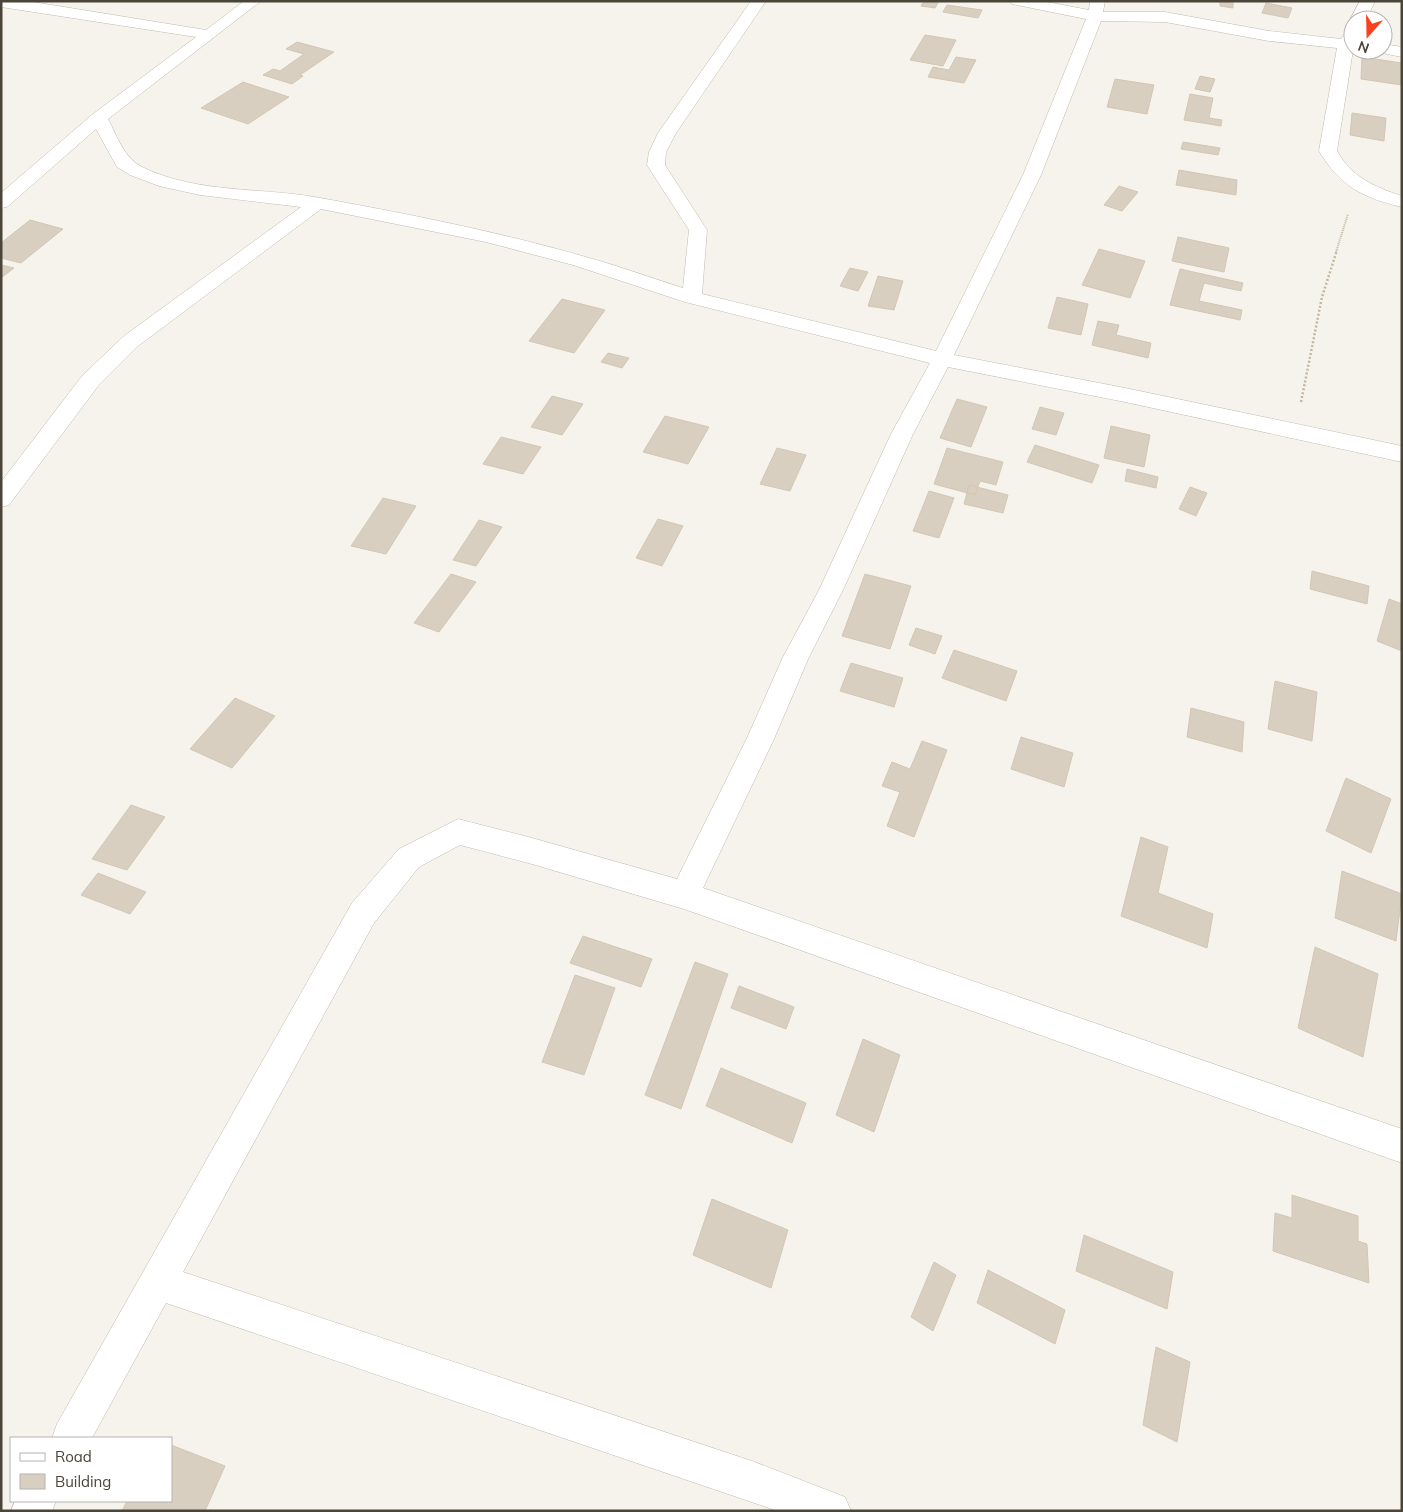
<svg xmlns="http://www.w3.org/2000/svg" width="1403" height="1512" font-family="Mulish,sans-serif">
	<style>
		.building { fill: #d8cfc1; stroke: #d3c7b4 }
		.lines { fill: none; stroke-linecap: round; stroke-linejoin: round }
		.minor-casing { stroke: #c2bbae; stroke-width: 1 }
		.path-far1 { stroke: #c4b79f; stroke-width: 2; stroke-dasharray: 1 1; stroke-linecap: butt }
		.path { stroke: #c4b79f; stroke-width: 2.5; stroke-dasharray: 2 2; stroke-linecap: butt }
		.minor { fill: #fff; fill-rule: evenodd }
	</style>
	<rect width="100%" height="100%" fill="#f6f3ec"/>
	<!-- building -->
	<path class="building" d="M924 1H939L935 8 921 6Z
		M1220 1H1233V8L1220 6Z
		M1266 3 1292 8 1288 18 1262 13Z
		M947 5 982 10 978 18 943 12Z
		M925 35 956 40 943 66 910 60Z
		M297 42 334 52 300 75 303 76 292 84 263 75 273 69 280 71 304 54 286 49Z
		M956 57 976 60 964 83 928 77 933 67 949 70Z
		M1362 57 1402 63V85L1361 79Z
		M1200 76 1215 79 1210 92 1195 89Z
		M1115 79 1154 85 1147 114 1107 107Z
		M243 82 289 97 248 124 201 108Z
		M1190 94 1213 98 1209 118 1222 120 1221 126 1184 120Z
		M1352 113 1386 118 1384 141 1350 135Z
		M1183 142 1220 148 1218 155 1181 149Z
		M1179 170 1237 180 1236 195 1176 185Z
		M1119 186 1138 192 1122 211 1104 205Z
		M30 220 63 229 21 263 1 258V243Z
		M1178 237 1229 248 1224 272 1172 261Z
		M1099 249 1145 261 1130 298 1082 285Z
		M1 265 14 268 1 278Z
		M850 268 868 272 858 291 840 286Z
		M1180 269 1243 283 1241 291 1204 283 1199 301 1242 310 1240 320 1170 305Z
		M878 276 903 281 894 310 868 306Z
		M1057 297 1088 304 1081 335 1048 328Z
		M562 299 605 310 574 353 529 341Z
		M1098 321 1119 325 1116 335 1151 343 1148 358 1092 345Z
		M608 353 629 358 622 368 601 362Z
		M552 396 583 404 562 435 531 427Z
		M957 399 987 407 971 447 940 438Z
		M1040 407 1064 413 1056 435 1032 429Z
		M665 416 709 427 688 464 643 452Z
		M1111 426 1150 435 1144 467 1104 458Z
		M501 437 541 447 523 474 483 464Z
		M1035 445 1099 465 1092 483 1027 462Z
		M777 448 806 455 790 491 760 484Z
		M947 448 1003 462 996 485 980 481 975 495 934 484Z
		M1127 469 1158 477 1156 488 1125 481Z
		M969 485 1008 495 1003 513 964 504Z
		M1190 487 1207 493 1196 516 1179 509Z
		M929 491 954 498 939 538 913 531Z
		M383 498 416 506 386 554 351 546Z
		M658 519 683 526 662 566 636 558Z
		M479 520 502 527 476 566 453 560Z
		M1312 571 1369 586 1367 604 1310 589Z
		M451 574 476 582 439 632 414 623Z
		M865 574 911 586 890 649 842 636Z
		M1389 599 1402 604V651L1377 641Z
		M916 628 942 636 935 654 909 645Z
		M954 650 1017 671 1006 701 942 678Z
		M851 663 903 678 894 707 840 691Z
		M1275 681 1317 692 1312 741 1268 729Z
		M235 698 275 716 232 768 190 749Z
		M1191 708 1244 722 1242 752 1187 737Z
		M1021 737 1073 753 1064 787 1011 769Z
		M922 741 947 750 914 837 887 826 900 792 882 786 892 762 910 769Z
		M1346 778 1391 799 1371 853 1326 831Z
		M131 805 165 817 127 870 92 859Z
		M1141 837 1168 847 1158 893 1213 914 1207 948 1121 916Z
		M1342 871 1402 894 1396 941 1335 918Z
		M98 873 146 892 130 914 81 895Z
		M583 936 652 959 641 987 570 963Z
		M1315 947 1378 974 1363 1057 1298 1028Z
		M695 962 728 974 681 1109 645 1095Z
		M575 975 615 988 584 1075 542 1062Z
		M739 986 794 1007 786 1029 731 1008Z
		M863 1039 900 1055 874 1132 836 1115Z
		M721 1068 806 1103 792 1143 706 1106Z
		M1292 1195 1358 1216V1241L1367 1244 1369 1283 1273 1251 1275 1213 1292 1218Z
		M712 1199 788 1230 771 1288 693 1255Z
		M1084 1235 1173 1272 1167 1309 1076 1271Z
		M934 1262 956 1275 933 1331 911 1317Z
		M988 1270 1065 1310 1055 1344 977 1303Z
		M1156 1347 1190 1362 1177 1442 1143 1425Z
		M171 1445 225 1466 205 1511H122L127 1501H171Z"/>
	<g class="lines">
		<defs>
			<path id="minor" d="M1 1H27L206 30 244 1H261L108 119C117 136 124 158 142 167 197 194 262 187 320 198 409 214 499 232 586 257 619 266 651 278 683 288L689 230 647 165 649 152 658 133 751 1H766L676 133 666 152 665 165 707 230 702 294 936 351 1023 175 1086 19 1017 5 1012 4 1010 1H1042L1089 10 1090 1H1105L1103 12H1165L1269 31 1341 39 1348 28 1353 26V50L1337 151C1352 177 1374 187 1402 196V207C1363 198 1340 186 1319 151L1337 48 1269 41 1165 22 1101 21 1041 175 954 355 1125 388 1402 446V462L1125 402 948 367 913 434 843 590 809 657 774 739 703 888 1402 1129V1163L684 909 532 864 460 845 419 867 374 923 183 1272 752 1461 845 1497 851 1511H778L166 1303 92 1438H52L57 1424 352 903 399 849 458 819 532 838 677 879 747 738 783 657 819 590 891 434 930 363 685 302 573 265 486 242 321 209 138 346 98 386 9 505 1 507V482L82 376 124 336 301 207 200 195 159 186 130 175 117 167 96 129 7 207 1 208V193L93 114 196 37 1 7Z
				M1360 1H1375L1366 20H1353V23L1350 20Z
				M1383 44 1402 47V57L1377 52 1376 50H1383Z
				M15 1501H56L52 1511H11Z"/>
		</defs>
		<!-- minor casing -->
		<use href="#minor" class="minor-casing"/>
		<!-- path-far1 -->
		<path class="path-far1" d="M1336 252 1348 214"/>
		<!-- path -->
		<path class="path" d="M1301 402 1322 297 1337 250"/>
		<!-- minor -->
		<use href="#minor" class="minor"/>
	</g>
	<!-- border -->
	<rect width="1403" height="1512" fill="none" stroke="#4b4439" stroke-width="5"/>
	<!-- legend -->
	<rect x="10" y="1437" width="162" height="65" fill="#ffffff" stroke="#b7b4b0"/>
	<rect x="20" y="1453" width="25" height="8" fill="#ffffff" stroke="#b7b4b0"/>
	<text x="55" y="1462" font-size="15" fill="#4b4439">Road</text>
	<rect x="20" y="1474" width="25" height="15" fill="#d8cfc1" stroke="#b7b4b0"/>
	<text x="55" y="1487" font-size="15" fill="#4b4439">Building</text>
	<!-- north arrow -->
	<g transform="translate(1368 35) rotate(200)"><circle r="24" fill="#ffffff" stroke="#b7b4b0"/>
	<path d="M0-4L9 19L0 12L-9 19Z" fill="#fc3f1d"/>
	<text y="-8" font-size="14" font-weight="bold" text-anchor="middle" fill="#4b4439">N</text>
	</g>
</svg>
